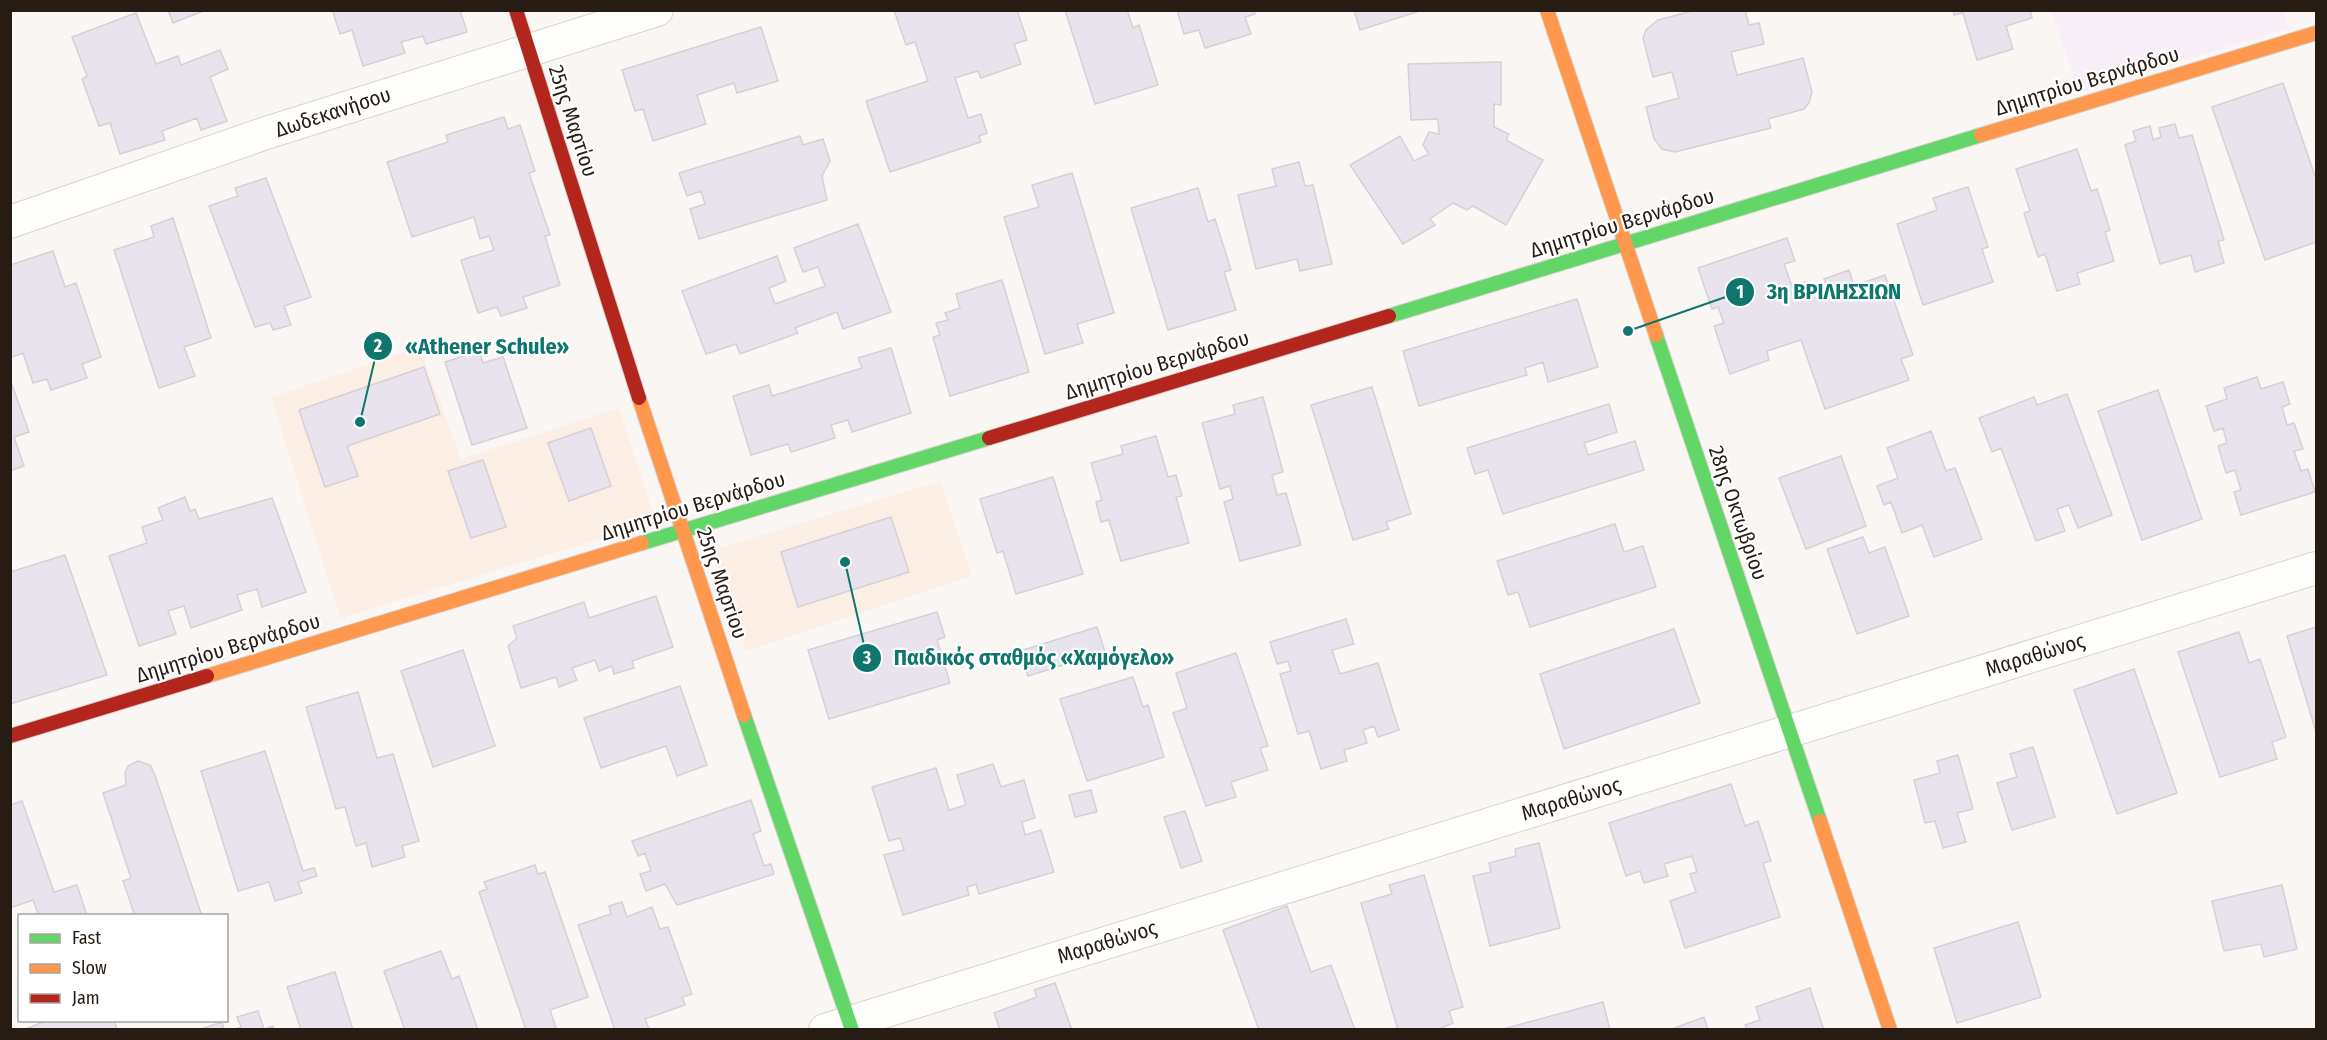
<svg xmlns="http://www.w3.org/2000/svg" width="2327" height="1040" font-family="'Fira Sans Condensed',sans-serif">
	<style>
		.commercial { fill: #f7eef8 }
		.built { fill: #fbeee4 }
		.building { fill: #e8e3ec; stroke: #d4d0d5; stroke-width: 1.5 }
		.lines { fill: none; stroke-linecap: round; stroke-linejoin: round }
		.street-casing { stroke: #dad2cd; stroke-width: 34 }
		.fast-casing { stroke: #dad2cd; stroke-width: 16 }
		.slow-casing { stroke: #dad2cd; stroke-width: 16 }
		.jam-casing { stroke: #dad2cd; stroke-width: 16 }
		.street { stroke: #fefefd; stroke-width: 32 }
		.fast { stroke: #63d668; stroke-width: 14 }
		.slow { stroke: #ff974d; stroke-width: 14 }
		.jam { stroke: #b3261e; stroke-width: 14 }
		.labels { text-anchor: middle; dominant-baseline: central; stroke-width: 4.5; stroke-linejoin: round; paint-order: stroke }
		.street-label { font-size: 21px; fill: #261c13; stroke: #fff }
		.leader { fill: none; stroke: #0f766e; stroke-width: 2 }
		.callout-dot { fill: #0f766e; stroke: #fff; stroke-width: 2 }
		.mark-label { font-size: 18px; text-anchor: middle; font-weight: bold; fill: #fff }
		.callout-label { font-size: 22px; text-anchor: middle; font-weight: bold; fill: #0f766e; stroke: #fff; stroke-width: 4.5; stroke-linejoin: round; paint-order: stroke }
	</style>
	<rect width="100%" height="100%" fill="#f9f6f4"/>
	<!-- commercial -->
	<path class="commercial" d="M2051 11H2283L2289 28 2079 93Z"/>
	<!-- built -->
	<path class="built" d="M420 347 461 459 619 408 656 522 340 618 271 397Z
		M940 481 972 576 746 651 713 550Z"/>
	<!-- building -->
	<path class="building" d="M168 10H206L173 23Z
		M338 10H460L467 32 426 44 423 36 401 42 405 53 363 66 352 30 340 34 333 12Z
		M894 10H1017L1027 40 1014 44 1021 64 981 78 978 71 955 78 968 118 981 114 987 133 979 136 981 142 890 172 866 101 928 81 915 42 906 45Z
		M1065 10H1127L1133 28 1139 25 1158 85 1095 104Z
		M1177 10H1253L1255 14 1245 17 1251 34 1205 48 1199 30 1184 34Z
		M1354 10H1420V11L1360 30Z
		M1696 10H1745L1749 25 1759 23 1764 44 1731 52 1737 75 1803 58 1812 92 1809 103 1804 109 1768 119 1771 128 1675 152 1662 149 1654 139 1646 107 1679 98 1672 72 1653 77 1643 38 1646 30 1658 20Z
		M1953 10H2030L2032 18 2006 26 2013 49 1977 60 1963 13 1954 15Z
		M136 13 156 64 178 56 181 65 220 50 228 69 210 77 227 121 201 130 197 118 162 131 165 140 120 154 110 123 99 126 82 79 87 76 72 37Z
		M761 27 778 81 737 93 734 83 697 95 706 124 653 141 643 109 635 111 622 70Z
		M1501 62V105L1494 104V127L1509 134 1506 140 1543 160 1506 225 1473 206 1467 210 1453 203 1430 219 1435 225 1403 244 1350 165 1400 136 1414 161 1429 154 1423 145 1429 132 1439 134 1438 119 1411 120 1408 64Z
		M2283 83 2316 179V242L2265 260 2212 107Z
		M504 117 508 129 520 125 535 171 529 173 550 235 545 236 560 285 523 297 527 308 501 316 497 307 478 313 461 260 494 250 489 236 480 239 474 217 412 237 387 162 448 142 446 135Z
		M2175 124 2179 138 2192 135 2224 240 2218 241 2224 263 2195 272 2191 255 2160 264 2125 145 2136 141 2133 131 2150 126 2153 140 2161 137 2159 128Z
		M800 136 803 145 823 139 830 161 822 176 827 200 699 239 690 209 705 204 701 191 687 196 679 173Z
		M2077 149 2091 191 2097 189 2110 230 2105 232 2114 261 2077 273 2080 284 2057 291 2045 254 2038 257 2024 213 2030 211 2016 169Z
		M1299 162 1305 186 1313 185 1332 264 1300 271 1297 259 1256 269 1238 195 1276 186 1272 169Z
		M1072 173 1114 313 1077 324 1083 343 1045 354 1004 217 1039 207 1032 185Z
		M266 178 311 297 284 306 291 325 273 330 270 323 255 327 209 206 238 196 235 188Z
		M1968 187 1988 247 1982 249 1993 282 1923 305 1897 224 1937 210 1933 198Z
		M1198 188 1208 222 1215 219 1231 270 1224 272 1236 310 1168 330 1131 208Z
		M173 218 211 338 184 347 195 376 159 388 114 250 154 237 151 226Z
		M858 224 891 312 843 329 837 312 795 328 798 333 740 354 736 344 706 354 682 291 777 256 786 281 769 288 775 304 825 286 818 267 803 272 794 248Z
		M1787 238 1795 261 1784 264 1792 286 1805 282 1808 294 1827 288 1824 279 1849 270 1854 286 1885 275 1913 355 1901 359 1909 380 1825 409 1801 340 1767 351 1769 360 1730 374 1714 326 1724 323 1718 307 1712 309 1698 268Z
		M53 251 65 287 76 283 101 357 82 364 87 378 51 390 47 379 33 383 23 353 10 358V265Z
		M1002 280 1029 372 950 396 933 337 940 335 936 323 948 320 945 313 960 308 956 294Z
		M1577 299 1598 367 1548 382 1543 362 1525 368 1527 375 1419 406 1403 351Z
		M891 348 911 413 852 432 848 420 831 425 835 438 791 452 788 444 751 455 733 396 769 385 772 396 862 368 858 358Z
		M479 351 483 363 503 357 527 428 472 445 445 362Z
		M424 367 440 414 347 446 358 476 325 487 299 410Z
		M2257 377 2261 389 2283 382 2290 404 2282 407 2287 425 2294 423 2303 449 2294 451 2301 471 2308 469 2315 492 2241 515 2234 492 2241 490 2235 470 2226 473 2218 446 2227 443 2223 428 2214 431 2206 406 2227 399 2224 388Z
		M10 379 29 432 14 437 24 466 10 471Z
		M1372 387 1411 514 1386 522 1389 529 1353 540 1311 405Z
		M2158 390 2202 519 2142 540 2098 411Z
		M2067 394 2112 515 2078 528 2069 505 2057 509 2065 531 2036 541 2001 448 1992 452 1979 418 2034 397 2037 405Z
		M1263 397 1283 472 1272 475 1277 495 1286 493 1301 545 1240 561 1224 502 1233 499 1230 486 1220 489 1202 423 1235 414 1233 405Z
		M1609 404 1617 432 1584 443 1588 455 1635 441 1644 470 1503 514 1488 470 1475 474 1467 448Z
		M591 428 611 486 569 501 548 443Z
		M1931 431 1946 471 1955 468 1982 539 1934 557 1922 525 1902 533 1891 502 1884 505 1877 486 1898 478 1887 448Z
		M1156 436 1168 477 1176 475 1182 496 1176 497 1189 543 1121 561 1109 520 1101 522 1096 502 1102 500 1091 463 1123 454 1121 446Z
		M1841 456 1866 526 1806 549 1779 478Z
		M483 460 506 527 471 538 448 471Z
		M1053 477 1083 574 1016 594 1003 551 997 553 980 499Z
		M185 497 190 511 195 509 199 519 272 498 306 592 262 607 257 589 237 595 242 610 191 628 184 606 168 611 176 634 139 646 109 556 147 543 142 527 163 520 158 508Z
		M891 517 909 572 798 607 781 552Z
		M1615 524 1624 552 1643 546 1656 587 1530 627 1518 592 1508 595 1497 561Z
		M1863 537 1869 553 1885 547 1909 616 1857 634 1827 549Z
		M65 555 107 675 10 704V572Z
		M656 596 673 647 632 661 634 668 614 674 612 666 599 671 595 660 572 668 577 680 559 687 556 677 521 688 508 646 517 638 513 626 584 602 589 618Z
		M937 612 945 637 937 640 950 683 829 719 808 650Z
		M1346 619 1354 644 1332 650 1340 674 1378 663 1399 730 1378 737 1374 726 1363 730 1367 743 1344 750 1347 761 1321 769 1309 731 1298 734 1280 674 1291 671 1288 661 1277 664 1270 642Z
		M1097 627 1105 652 1028 676 1020 651Z
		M2316 627V732L2287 636Z
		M1674 629 1700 703 1564 749 1540 674Z
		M2239 632 2249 663 2260 659 2286 737 2272 742 2277 759 2220 777 2178 652Z
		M463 650 495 746 433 767 401 671Z
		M1236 653 1268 746 1260 748 1268 770 1231 782 1236 797 1206 806 1173 713 1187 708 1176 673Z
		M2134 669 2177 793 2117 814 2074 690Z
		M1133 677 1143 707 1148 705 1164 757 1087 781 1060 699Z
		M680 686 707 765 677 776 666 746 601 768 584 718Z
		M358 692 377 758 393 754 419 841 402 846 405 857 372 867 366 843 356 846 345 807 336 809 306 707Z
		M2033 747 2055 817 2012 830 1997 783 2017 777 2010 754Z
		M265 751 303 871 314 868 317 876 298 882 302 893 275 901 269 882 238 891 201 771Z
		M1958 755 1973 809 1957 813 1966 842 1943 848 1935 821 1925 823 1914 780 1940 773 1937 761Z
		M138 761 150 765 155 775 202 916H135L123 881 131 878 103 793 126 785 125 773 128 766Z
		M993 764 1001 787 1024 780 1035 818 1022 822 1025 835 1041 830 1054 872 979 894 976 884 967 887 969 895 903 915 884 855 904 850 900 838 889 841 872 787 936 768 949 810 966 805 957 775Z
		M1731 784 1745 826 1758 821 1771 861 1763 863 1780 917 1685 948 1670 901 1696 892 1690 874 1697 872 1692 856 1664 864 1668 876 1644 883 1640 871 1626 876 1609 823Z
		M1091 790 1097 812 1075 817 1069 795Z
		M751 800 761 831 753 834 764 866 771 864 774 874 677 905 665 884 646 891 640 874 651 871 645 853 638 856 632 841Z
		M22 801 54 892 77 885 87 916H39L33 900 10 908V805Z
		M1185 811 1202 861 1181 868 1164 817Z
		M1539 843 1560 928 1490 946 1473 876 1491 872 1489 863 1516 856 1515 849Z
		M535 865 538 874 545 872 588 997 550 1010 556 1028 553 1030H526L479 892 487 889 484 882Z
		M1424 875 1463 1007 1449 1011 1453 1023 1437 1030H1398L1361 903 1392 894 1389 885Z
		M2282 885 2297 949 2264 957 2261 944 2224 951 2212 901Z
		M622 902 627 917 652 907 660 929 668 927 692 994 682 997 685 1005 645 1019 649 1029 647 1030H615L578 925 611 914 609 906Z
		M1287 906 1311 972 1331 965 1355 1030H1259L1223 930Z
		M2018 922 2041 997 1957 1023 1934 948Z
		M441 951 452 979 459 976 478 1030H405L384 971Z
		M335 972 353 1030H301L287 987Z
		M1055 983 1072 1030H1000L994 1013 1037 997 1034 990Z
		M1810 988 1824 1030H1747L1745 1025 1760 1020 1756 1007Z
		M1603 1002 1610 1030 1503 1029Z
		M258 1011 264 1029 273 1026 274 1030H232L241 1027 237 1017Z
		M1704 1017 1708 1030H1669Z
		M48 1020H114L117 1029 23 1030Z
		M222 1022 224 1030H198Z"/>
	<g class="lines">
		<defs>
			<path id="street" d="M10 222 266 133 657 10
				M825 1030 2316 568"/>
			<path id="fast" d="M1389 316 1981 135
				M1656 335 1820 821
				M642 543 989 438
				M744 715 852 1030"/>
			<path id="slow" d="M1547 10 1656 335
				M1981 135 2316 33
				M639 398 744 715
				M207 676 642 543
				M1820 821 1890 1030"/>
			<path id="jam" d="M516 10 639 398
				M989 438 1389 316
				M10 736 207 676"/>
		</defs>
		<!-- street casing -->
		<use href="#street" class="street-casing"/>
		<!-- fast casing -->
		<use href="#fast" class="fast-casing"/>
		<!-- slow casing -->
		<use href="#slow" class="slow-casing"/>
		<!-- jam casing -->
		<use href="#jam" class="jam-casing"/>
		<!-- street -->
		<use href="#street" class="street"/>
		<!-- fast -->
		<use href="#fast" class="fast"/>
		<!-- slow -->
		<use href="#slow" class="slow"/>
		<!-- jam -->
		<use href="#jam" class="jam"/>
	</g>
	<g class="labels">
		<!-- street labels -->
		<g class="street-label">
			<text transform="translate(2087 81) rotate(-17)">Δημητρίου Βερνάρδου</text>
			<text transform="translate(333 112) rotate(-18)">Δωδεκανήσου</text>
			<text transform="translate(573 121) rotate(72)">25ης Μαρτίου</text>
			<text transform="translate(1622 223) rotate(-17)">Δημητρίου Βερνάρδου</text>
			<text transform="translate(1157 365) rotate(-17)">Δημητρίου Βερνάρδου</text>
			<text transform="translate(693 506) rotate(-17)">Δημητρίου Βερνάρδου</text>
			<text transform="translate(1738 513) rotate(71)">28ης Οκτωβρίου</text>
			<text transform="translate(722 583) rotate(71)">25ης Μαρτίου</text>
			<text transform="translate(228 648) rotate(-17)">Δημητρίου Βερνάρδου</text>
			<text transform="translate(2035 655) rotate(-17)">Μαραθώνος</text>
			<text transform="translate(1571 799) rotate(-17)">Μαραθώνος</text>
			<text transform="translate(1107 942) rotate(-17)">Μαραθώνος</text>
		</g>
	</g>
	<!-- callouts -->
	<path class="leader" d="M1628 331L1740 292M360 422L378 346M845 562L867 658"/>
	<g class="callout-dot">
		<circle cx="1628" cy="331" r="6"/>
		<circle cx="360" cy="422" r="6"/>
		<circle cx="845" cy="562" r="6"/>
		<circle cx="1740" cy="292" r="15"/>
		<circle cx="378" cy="346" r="15"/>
		<circle cx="867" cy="658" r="15"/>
	</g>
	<g class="mark-label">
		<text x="1740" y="298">1</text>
		<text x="378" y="352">2</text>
		<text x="867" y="664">3</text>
	</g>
	<g class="callout-label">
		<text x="1834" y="299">3η ΒΡΙΛΗΣΣΙΩΝ</text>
		<text x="487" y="354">«Athener Schule»</text>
		<text x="1034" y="665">Παιδικός σταθμός «Χαμόγελο»</text>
	</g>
	<!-- border -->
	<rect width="2327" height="1040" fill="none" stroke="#261c13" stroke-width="24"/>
	<!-- legend -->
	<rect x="18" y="914" width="210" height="108" fill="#ffffff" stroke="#a8a4a1" stroke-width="1.5"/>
	<rect x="30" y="934" width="30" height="9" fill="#63d668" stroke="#a8a4a1" stroke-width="1.5"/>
	<text x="72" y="944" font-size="18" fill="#261c13">Fast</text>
	<rect x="30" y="964" width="30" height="9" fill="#ff974d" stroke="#a8a4a1" stroke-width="1.5"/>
	<text x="72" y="974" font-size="18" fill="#261c13">Slow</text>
	<rect x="30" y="994" width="30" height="9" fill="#b3261e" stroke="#a8a4a1" stroke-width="1.5"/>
	<text x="72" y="1004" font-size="18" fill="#261c13">Jam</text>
</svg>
